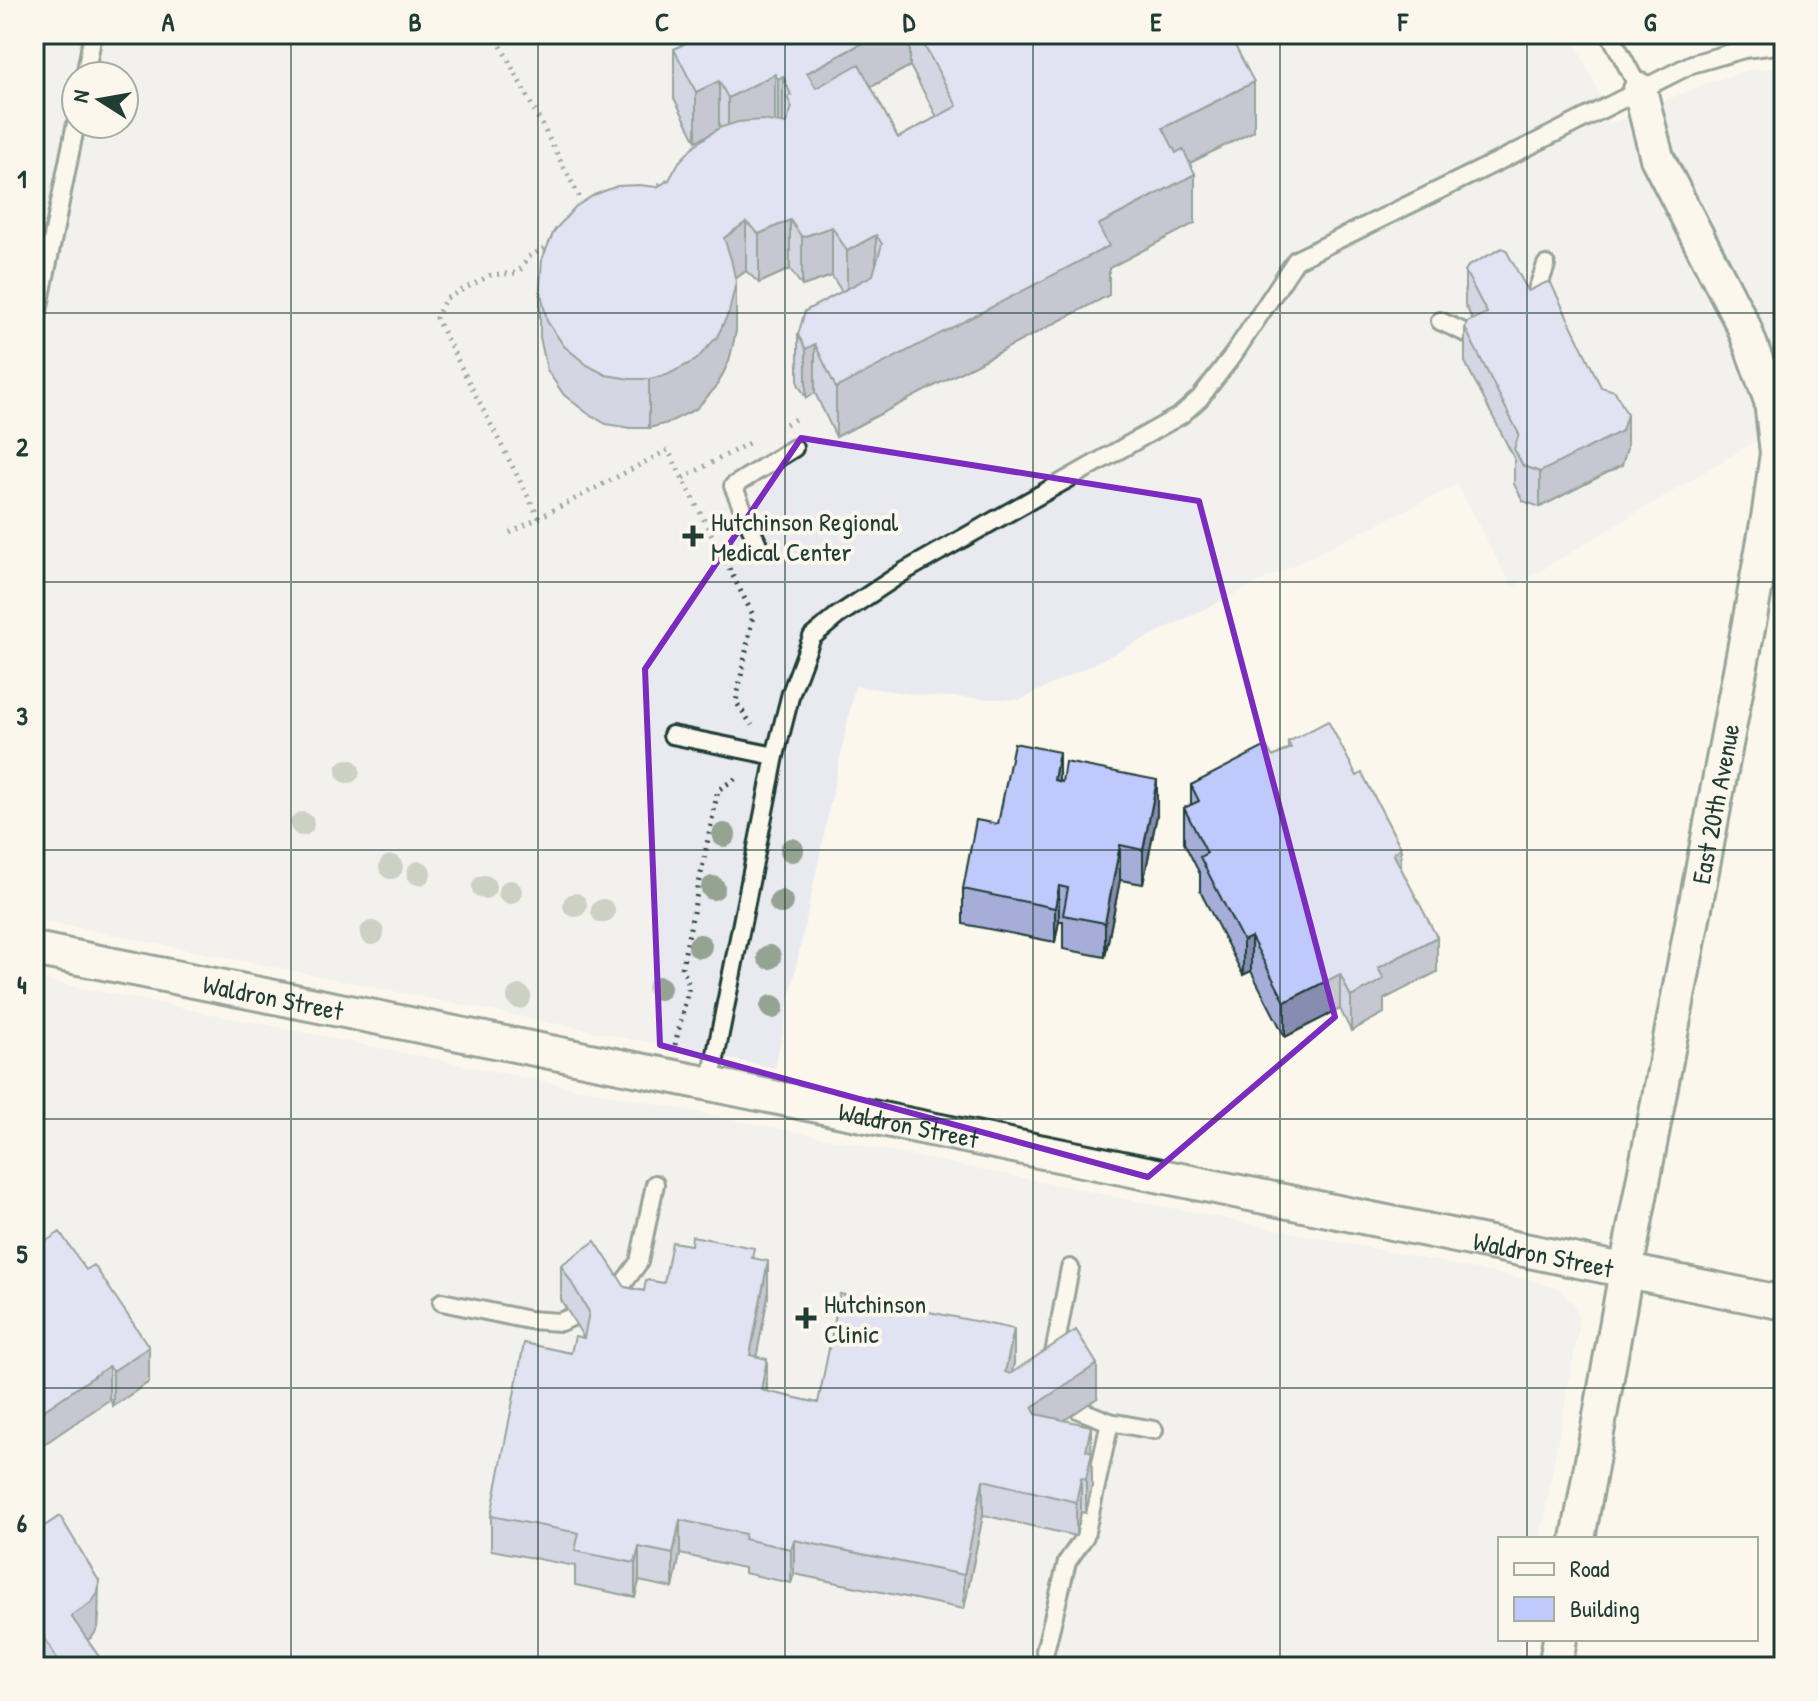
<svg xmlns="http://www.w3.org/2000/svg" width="1818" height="1701" font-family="'Patrick Hand',sans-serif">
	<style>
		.built { fill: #e9e9f0; fill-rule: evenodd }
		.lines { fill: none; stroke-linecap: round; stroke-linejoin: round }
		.service-casing { stroke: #1f3d34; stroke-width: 22 }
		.minor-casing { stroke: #1f3d34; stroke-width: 38 }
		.path { stroke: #1f3d34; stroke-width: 5; stroke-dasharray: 2 6; stroke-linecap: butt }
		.service { stroke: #fbf7ec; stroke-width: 16 }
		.minor { stroke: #fbf7ec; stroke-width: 32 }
		.tree { fill: #94a392 }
		.wall { fill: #a5add8; stroke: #1f3d34; stroke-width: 2; fill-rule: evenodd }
		.shaded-wall { fill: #868db0; stroke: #1f3d34; stroke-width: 2 }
		.building { fill: #c0c9fb; stroke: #1f3d34; stroke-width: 2 }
		.marked { fill: none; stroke: #7b2cbf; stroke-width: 6; stroke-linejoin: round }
		.grid { fill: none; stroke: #1f3d34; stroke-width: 2; stroke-opacity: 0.55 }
		.poi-dot { fill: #1f3d34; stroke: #fbf7ec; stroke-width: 3 }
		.labels { text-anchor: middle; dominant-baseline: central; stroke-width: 8; stroke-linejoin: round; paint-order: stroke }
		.poi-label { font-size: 26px; fill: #1f3d34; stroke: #fbf7ec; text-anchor: start }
		.street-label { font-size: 26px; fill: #1f3d34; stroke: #fbf7ec }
		.neatline { fill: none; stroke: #1f3d34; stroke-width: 3 }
		.grid-label { font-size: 26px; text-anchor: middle; font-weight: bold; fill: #1f3d34 }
	</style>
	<rect width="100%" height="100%" fill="#fbf7ec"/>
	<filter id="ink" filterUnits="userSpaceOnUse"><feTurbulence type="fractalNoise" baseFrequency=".0125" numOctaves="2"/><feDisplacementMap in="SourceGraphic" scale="16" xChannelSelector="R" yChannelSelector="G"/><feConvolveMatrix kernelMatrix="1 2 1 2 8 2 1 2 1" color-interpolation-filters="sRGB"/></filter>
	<g filter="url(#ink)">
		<!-- built -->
		<path class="built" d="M34 34H1570L1593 79 1611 123 1704 84 1749 70 1784 67V424L1512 588 1457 485 1020 700 929 696 855 686 775 1068 34 919ZM76 76H124V124H76Z
			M34 978 1534 1281 1559 1289 1577 1307 1579 1328 1540 1539H1500V1639H1521L1516 1667H34Z"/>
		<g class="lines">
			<defs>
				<path id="service" d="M1610 34 1640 90
					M85 76 93 34
					M1530 302 1534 299 1546 265
					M1440 321 1468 334 1478 329
					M34 331 76 123
					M760 549 733 486 794 448
					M672 735 775 756
					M710 1084 775 756 791 693 812 637 837 616 905 571 1181 415 1200 398 1233 355 1296 260 1513 154 1692 64 1744 49 1784 44
					M607 1294 625 1281 639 1262 655 1184
					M442 1302 529 1320 560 1322 572 1317
					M1054 1364 1053 1359 1070 1268
					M1079 1410 1110 1422 1154 1430
					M1045 1651 1067 1562 1085 1536 1110 1422"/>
				<g id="minor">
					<path id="s1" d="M34 949 710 1084 1784 1303"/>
					<path id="s2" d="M1578 1539 1626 1271 1750 618 1769 512 1777 453 1771 401 1744 327 1657 158 1640 90"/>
					<path d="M1555 1667 1560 1639"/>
				</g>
			</defs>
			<!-- service casing -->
			<use href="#service" class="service-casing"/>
			<!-- minor casing -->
			<use href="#minor" class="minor-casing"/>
			<!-- path -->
			<path class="path" d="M501 46 584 206
				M652 189 673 177
				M786 424 797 418
				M683 478 749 443
				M539 518 436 318 445 299 491 275 516 273 522 268 528 257 552 244
				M510 533 668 450 753 615 736 702 752 725
				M675 1045 689 986 682 967 718 790 738 777"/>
			<!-- service -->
			<use href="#service" class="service"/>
			<!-- minor -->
			<use href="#minor" class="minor"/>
		</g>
		<!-- trees -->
		<g class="tree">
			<circle cx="348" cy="771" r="12"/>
			<circle cx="302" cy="824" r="12"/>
			<circle cx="724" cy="835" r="12"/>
			<circle cx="792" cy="850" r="12"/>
			<circle cx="391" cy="867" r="12"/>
			<circle cx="419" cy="873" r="12"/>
			<circle cx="484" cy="887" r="12"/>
			<circle cx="713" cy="888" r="12"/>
			<circle cx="510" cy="892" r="12"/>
			<circle cx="781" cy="902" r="12"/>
			<circle cx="575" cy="905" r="12"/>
			<circle cx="603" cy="911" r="12"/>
			<circle cx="372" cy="933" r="12"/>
			<circle cx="700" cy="946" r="12"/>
			<circle cx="769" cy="957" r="12"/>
			<circle cx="659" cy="988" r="12"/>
			<circle cx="519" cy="997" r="12"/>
			<circle cx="772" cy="1007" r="12"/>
		</g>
		<!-- wall -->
		<path class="wall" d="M679 34H1229L1254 131 1190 163 1195 223 1109 268V295L836 437 815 393 806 398 798 384V335L842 292 832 276 802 286 790 269 759 283 746 271 735 279 736 331 729 361 717 386 696 409 667 423 649 428H630L606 424 587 413 564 395 547 370 540 337V288L657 187 669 180 710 134 696 141 674 98V49L684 44ZM910 66 937 117 898 138 871 87Z
			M1465 271 1528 291 1627 448 1622 465 1540 507 1523 501 1514 484V458L1465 362V328L1473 320 1465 305Z
			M1288 742 1401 868 1437 972 1384 999V1013L1351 1031 1340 1009 1285 1037 1251 971 1243 975 1200 891V874L1184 843V808L1191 805V785L1273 757 1288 749Z
			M1059 781 1157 815 1143 884 1120 880 1105 957 1063 949V921H1059L1055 942 963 924V889L998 824Z
			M34 1249 149 1382 113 1406Z
			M754 1258 768 1296 756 1357 767 1392 818 1403 1014 1363 1012 1372 1097 1398 1064 1420 1091 1452 1092 1486 1086 1513 1081 1512 1076 1536 983 1515 964 1609 794 1574 791 1583 744 1573V1568L680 1554 673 1588 639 1581 635 1597 575 1585V1566L491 1550V1516L571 1353 584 1338 561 1300V1265L625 1287 644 1291 664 1283Z
			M34 1530 99 1615 98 1628 92 1637 87 1640 106 1667H41L39 1663Z"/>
		<!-- shaded-wall -->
		<path class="shaded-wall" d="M879 34H910V66L807 121V73Z
			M775 74V122L728 146V98Z
			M783 76V125L778 128V79Z
			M719 81V130L696 141V92Z
			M1254 82V131L1163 176V128Z
			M1195 174V223L1109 268V295L836 437V388L1098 225Z
			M790 220V269L759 283V234Z
			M746 222V271L724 287V238Z
			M832 227V276L802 286V237Z
			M876 235V284L847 299V251Z
			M736 282V331L729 361 717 386 696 409 667 423 649 428V379Z
			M815 344V393L806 398V349Z
			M1627 414V448L1622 465 1540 507V472Z
			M1059 752V787L1054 780Z
			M1157 780V815L1143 884V850Z
			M1120 845V880L1105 957V923Z
			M1401 848V883L1393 853Z
			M1059 886V921L1055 942V908Z
			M1251 937V971L1243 975V941Z
			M1437 937V972L1384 999V1013L1351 1031V997L1378 968Z
			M1340 974V1009L1285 1037V1002Z
			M768 1261V1296L750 1390V1355Z
			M1014 1329V1363L1005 1406V1372Z
			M149 1347V1382L113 1406V1371Z
			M767 1359V1393L761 1390Z
			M1097 1364V1398L1032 1442V1407Z
			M109 1366V1400L34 1451V1417Z
			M1091 1426 1092 1486 1086 1513V1450Z
			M1081 1478V1512L1076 1536V1502Z
			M983 1480V1515L964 1609V1575Z
			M680 1520V1554L673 1588V1554Z
			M794 1540V1574L791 1583V1549Z
			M639 1547V1581L635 1597V1563Z
			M99 1581 98 1628 92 1637 71 1650V1616Z
			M39 1628V1663L34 1666V1632Z"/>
		<!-- building -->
		<path class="building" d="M703 34H879L807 73 816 88 859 64 898 138 957 106 918 34H1229L1254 82 1163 128 1176 153 1183 149 1195 174 1098 225 1109 246 836 388 815 344 806 349 798 335 805 311 873 275 882 244 876 235 847 251 832 227 802 237 790 220 759 234 746 222 724 238 731 259 736 282 729 312 717 337 696 360 667 375 649 379H630L606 375 587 365 564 346 547 321 540 288 542 259 554 231 575 207 594 195 617 186 639 185 657 187 669 180 679 162 695 145 719 128 738 122 762 120 786 124 792 107 787 97 791 95 783 76 778 79 775 74 728 98 719 81 696 92 674 49Z
			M1502 248 1506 250 1528 291 1547 282 1551 283 1601 387 1615 391 1627 414 1622 431 1540 472 1523 466 1514 449 1519 434 1465 328 1467 322 1487 313 1465 271 1468 266Z
			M1328 721 1357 776 1362 773 1401 848 1393 853 1437 937 1378 968 1384 979 1351 997 1340 974 1285 1002 1251 937 1243 941 1200 857 1207 853 1184 808 1199 801 1191 785 1266 746 1273 757 1291 748 1288 742Z
			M1014 743 1059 752 1054 780 1062 782 1065 762 1157 780 1143 850 1120 845 1105 923 1063 915 1068 888 1059 886 1055 908 963 889 976 820 998 824Z
			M60 1232 86 1270 94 1265 149 1347 113 1371 109 1366 34 1417V1249Z
			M692 1236 754 1248 752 1258 768 1261 750 1355 767 1359 761 1390 818 1403 840 1294 1014 1329 1005 1372 1010 1374 1076 1330 1097 1364 1032 1407 1036 1414 1091 1426 1086 1450 1092 1452 1086 1479 1081 1478 1076 1502 983 1480 964 1575 794 1540 791 1549 744 1539 745 1534 680 1520 673 1554 639 1547 635 1563 575 1551 579 1533 491 1516 524 1343 571 1353 575 1336 584 1338 589 1312 561 1265 595 1241 625 1287 644 1291 646 1280 664 1283 672 1242 691 1245Z
			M60 1516 99 1581 98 1593 92 1602 71 1616 106 1667H62L39 1628 34 1632V1530L35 1532Z"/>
	</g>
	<!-- marked area -->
	<path d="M0 0H1818V1701H0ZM801 438 1199 501 1335 1017 1148 1177 660 1045 645 669Z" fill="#fbf7ec" fill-opacity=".55" fill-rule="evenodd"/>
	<path class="marked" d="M801 438 1199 501 1335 1017 1148 1177 660 1045 645 669Z"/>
	<!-- grid -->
	<path class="grid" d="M291 34V1667M538 34V1667M785 34V1667M1033 34V1667M1280 34V1667M1527 34V1539M34 313H1784M34 582H1784M34 850H1784M34 1119H1784M34 1388H1784M1527 1639V1667"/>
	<!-- markers -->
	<g class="poi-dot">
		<path d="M689 524h8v8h8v8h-8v8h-8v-8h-8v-8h8z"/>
		<path d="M802 1306h8v8h8v8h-8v8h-8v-8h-8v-8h8z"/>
	</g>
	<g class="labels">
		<!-- poi labels -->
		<g class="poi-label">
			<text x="711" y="521">Hutchinson Regional<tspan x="711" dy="30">Medical Center</tspan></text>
			<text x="824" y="1303">Hutchinson<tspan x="824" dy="30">Clinic</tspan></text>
		</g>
		<!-- street labels -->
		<g class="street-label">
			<text stroke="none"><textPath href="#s2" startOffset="748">East 20th Avenue</textPath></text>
			<text stroke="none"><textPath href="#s1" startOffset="244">Waldron Street</textPath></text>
			<text stroke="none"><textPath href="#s1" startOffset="892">Waldron Street</textPath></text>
			<text stroke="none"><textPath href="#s1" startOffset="1540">Waldron Street</textPath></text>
		</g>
	</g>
	<!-- margin -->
	<rect width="1818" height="1701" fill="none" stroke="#fbf7ec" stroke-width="88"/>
	<!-- legend -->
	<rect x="1498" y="1537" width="260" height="104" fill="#fbf7ec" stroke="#a3ada2" stroke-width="2"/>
	<rect x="1514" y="1563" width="40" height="12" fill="#fbf7ec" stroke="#a3ada2" stroke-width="2"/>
	<text x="1570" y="1577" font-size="24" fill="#1f3d34">Road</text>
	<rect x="1514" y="1597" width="40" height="24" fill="#c0c9fb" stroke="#a3ada2" stroke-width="2"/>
	<text x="1570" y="1617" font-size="24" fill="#1f3d34">Building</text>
	<!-- north arrow -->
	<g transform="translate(100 100) rotate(281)"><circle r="38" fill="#fbf7ec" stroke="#a3ada2" stroke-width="2"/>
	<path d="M0-6L14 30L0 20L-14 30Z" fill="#1f3d34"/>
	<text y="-12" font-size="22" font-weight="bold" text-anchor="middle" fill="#1f3d34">N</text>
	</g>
	<rect x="44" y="44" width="1730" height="1613" class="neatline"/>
	<g class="grid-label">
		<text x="168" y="31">A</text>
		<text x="415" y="31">B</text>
		<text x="662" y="31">C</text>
		<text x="909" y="31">D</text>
		<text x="1156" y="31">E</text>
		<text x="1403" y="31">F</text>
		<text x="1650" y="31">G</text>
		<text x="22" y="188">1</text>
		<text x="22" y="456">2</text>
		<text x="22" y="725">3</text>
		<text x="22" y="994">4</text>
		<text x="22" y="1263">5</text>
		<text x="22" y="1532">6</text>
	</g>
</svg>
